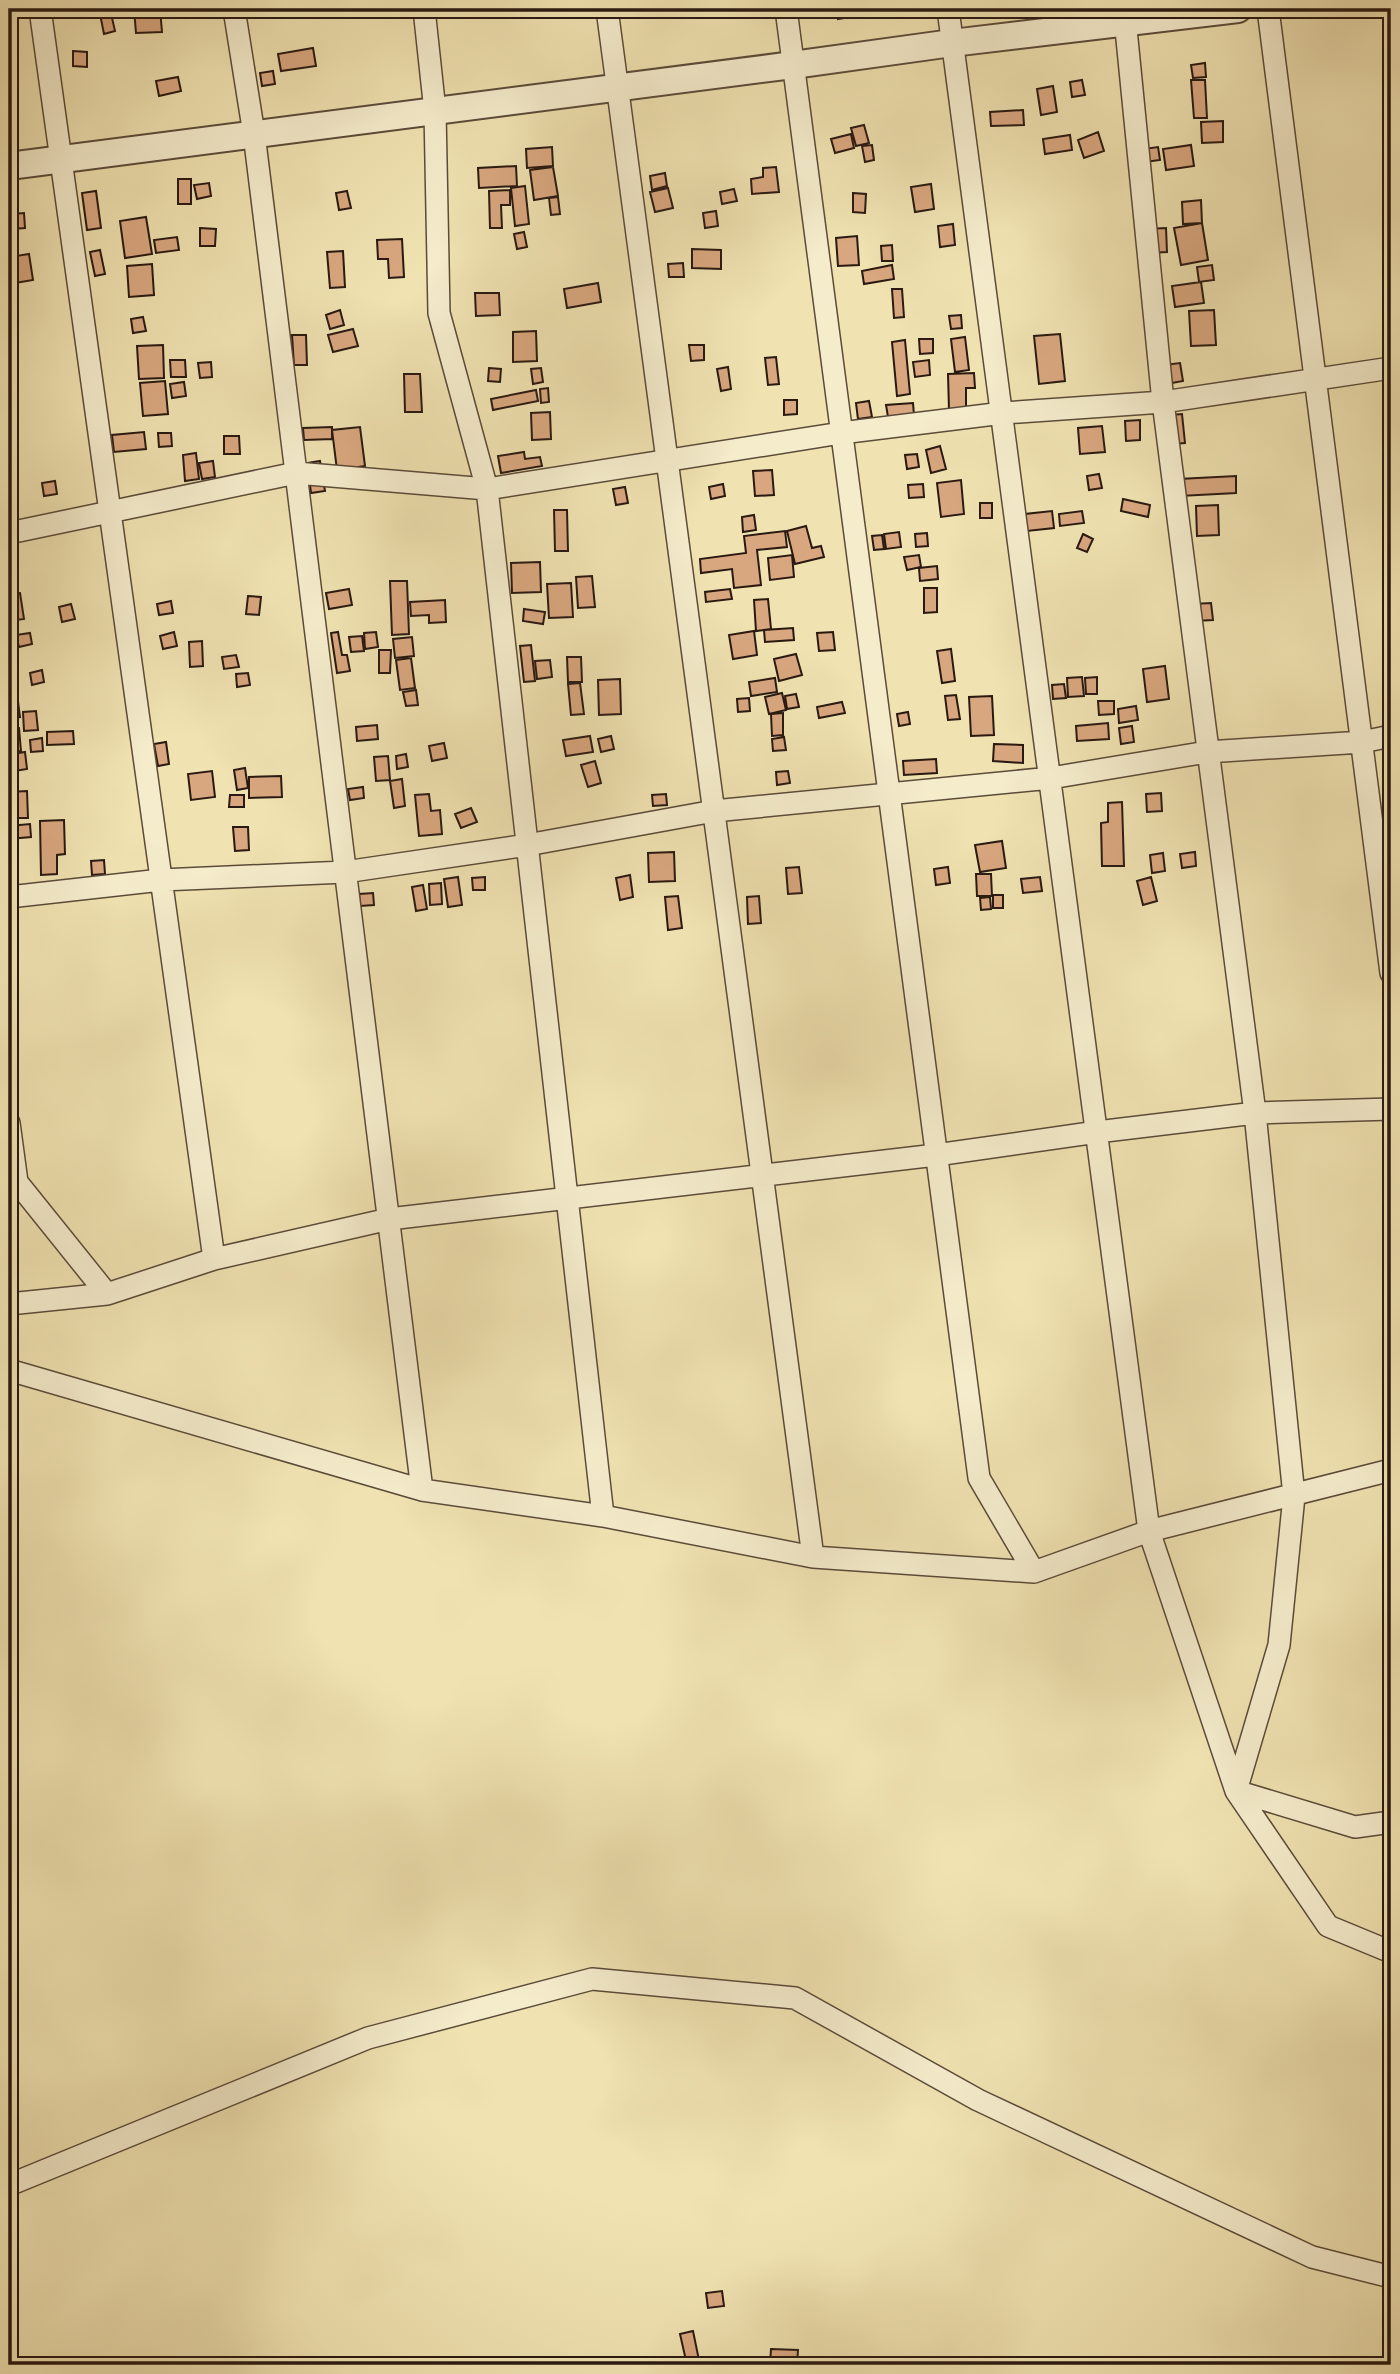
<svg xmlns="http://www.w3.org/2000/svg" width="1400" height="2374" font-family="'IM FELL English',serif">
	<style>
		.building { fill: #d9a77f; stroke: #291911; stroke-width: 2 }
		.lines { fill: none; stroke-linecap: round; stroke-linejoin: round }
		.minor-casing { stroke: #5b4b39; stroke-width: 24 }
		.tertiary-casing { stroke: #5b4b39; stroke-width: 30 }
		.minor { stroke: #f5eccc; stroke-width: 21 }
		.tertiary { stroke: #f5eccc; stroke-width: 26 }
	</style>
	<rect width="100%" height="100%" fill="#f0e2b1"/>
	<filter id="stains"><feTurbulence type="fractalNoise" baseFrequency=".00286" numOctaves="4"/><feColorMatrix values="0 0 0 0 .2 0 0 0 0 .09 0 0 0 0 .02 0 0 0 .5 -.17"/></filter>
	<radialGradient id="worn" r=".72"><stop offset=".6" stop-color="#630" stop-opacity="0"/><stop offset="1" stop-color="#630" stop-opacity=".3"/></radialGradient>
	<!-- building -->
	<path class="building" d="M99 9H110L115 31 104 34Z
		M134 9H160L162 32 136 33Z
		M836 9H860L861 15 838 19Z
		M870 9H899V10L871 13Z
		M313 48 316 66 281 71 278 54Z
		M73 51 87 52V67L73 66Z
		M1205 63 1206 77 1193 78 1191 65Z
		M273 71 275 84 262 86 260 73Z
		M178 77 181 91 159 96 156 81Z
		M1082 80 1085 95 1072 97 1070 82Z
		M1191 80H1205L1207 118H1194Z
		M1053 86 1057 112 1041 115 1037 89Z
		M1023 110 1024 125 991 126 990 112Z
		M1223 121V142L1202 143 1201 122Z
		M864 125 869 143 856 146 851 128Z
		M1098 132 1104 151 1084 158 1078 140Z
		M851 134 854 148 835 153 831 139Z
		M1070 135 1072 150 1045 154 1043 139Z
		M872 145 874 160 865 162 862 146Z
		M1191 145 1194 166 1166 170 1163 149Z
		M552 147 553 166 527 168 526 149Z
		M1158 147 1160 160 1137 163 1136 150Z
		M516 166 517 186 479 188 478 168Z
		M553 167 558 196 534 200 530 170Z
		M776 167 779 192 752 194 751 179 763 177V168Z
		M665 173 667 186 652 190 650 176Z
		M178 179H191V204H178Z
		M209 183 211 196 197 199 194 185Z
		M931 184 934 209 915 212 911 187Z
		M525 186 529 224 515 226 511 188Z
		M668 188 673 208 655 212 650 192Z
		M734 189 737 201 722 204 720 192Z
		M510 190V205H501L502 228H490L489 191Z
		M96 191 101 228 87 230 82 193Z
		M347 191 351 208 339 210 336 193Z
		M853 193 866 194 865 213 853 212Z
		M558 197 560 214 551 215 549 198Z
		M1201 200 1202 223 1183 224 1182 202Z
		M716 211 718 226 705 228 703 213Z
		M24 213 25 228 13 229 12 214Z
		M146 217 152 254 125 258 120 221Z
		M1202 223 1208 260 1181 265 1174 228Z
		M953 224 955 245 940 247 938 226Z
		M200 228 216 229 215 246H200Z
		M1166 228 1167 252 1148 253 1147 229Z
		M524 232 527 247 517 249 514 234Z
		M857 236 859 265 838 266 836 238Z
		M177 237 179 250 156 253 154 240Z
		M402 239 404 277 389 278 388 259H378L377 240Z
		M892 245 893 261H882L881 246Z
		M692 249 721 250V269L692 268Z
		M100 250 105 274 95 276 90 252Z
		M343 251 345 287 330 288 327 252Z
		M29 254 33 280 9 284V271L18 269 16 256Z
		M683 263 684 277H669L668 264Z
		M152 264 154 295 129 297 127 266Z
		M892 265 894 279 864 284 862 271Z
		M1212 265 1214 280 1199 282 1197 267Z
		M1201 282 1204 303 1175 307 1172 286Z
		M598 283 601 302 567 308 564 289Z
		M892 289H902L904 317 894 318Z
		M475 293H499L500 315 476 316Z
		M340 310 344 325 330 329 326 315Z
		M1214 310 1216 345 1191 346 1189 311Z
		M961 315 962 328 951 329 949 316Z
		M143 317 146 331 133 333 131 319Z
		M353 329 358 346 333 352 328 335Z
		M536 331 537 361 513 362V332Z
		M1060 334 1065 381 1039 384 1034 336Z
		M292 335H306L307 365H294Z
		M965 337 969 370 955 372 951 339Z
		M919 339H933V353L920 354Z
		M905 340 910 394 897 396 892 342Z
		M163 345 164 378 139 379 137 346Z
		M689 345H704V360L691 361Z
		M776 357 779 384 768 385 765 358Z
		M170 360H185L186 377H171Z
		M929 360 930 375 915 377 913 362Z
		M211 362 212 377 200 378 198 363Z
		M1180 363 1183 381 1166 384 1163 365Z
		M728 367 731 389 721 391 717 369Z
		M489 368 501 369 500 382 488 381Z
		M541 368 543 382 533 384 531 369Z
		M974 373 975 388H966V409L949 410 948 374Z
		M404 374H420L422 412H405Z
		M165 381 168 414 143 416 140 383Z
		M184 382 186 396 172 398 170 384Z
		M548 388 549 402 541 403 540 389Z
		M536 390 538 401 493 410 491 399Z
		M784 400H797V414L784 415Z
		M869 401 872 417 858 419 856 403Z
		M913 403 914 415 888 417 886 405Z
		M550 412 551 439 532 440 531 413Z
		M1182 414 1185 443 1173 444 1171 415Z
		M1140 420V440L1126 441 1125 421Z
		M1102 426 1105 452 1080 454 1078 428Z
		M332 427V439L304 440 303 428Z
		M360 427 365 466 337 470 332 430Z
		M144 432 146 449 114 452 112 435Z
		M158 433H171L172 446 159 447Z
		M224 436H239L240 454H224Z
		M14 444 16 458 9 459V445Z
		M940 446 946 469 931 473 926 450Z
		M524 452 525 459 540 457 542 466 501 473 498 456Z
		M196 453 199 479 185 481 183 455Z
		M917 454 919 467 907 469 905 455Z
		M213 461 215 477 202 479 199 463Z
		M320 461 325 491 311 493 307 463Z
		M772 470 774 495 755 496 753 471Z
		M1099 474 1102 488 1089 490 1087 476Z
		M1236 476V493L1180 496 1179 479Z
		M961 480 964 514 941 517 937 483Z
		M55 481 57 494 44 496 42 483Z
		M723 484 725 496 711 499 709 487Z
		M923 484 924 497 909 498 908 485Z
		M625 487 628 503 616 505 613 489Z
		M1123 499 1150 505 1148 517 1121 511Z
		M980 503H992V518H980Z
		M1218 505 1219 535 1197 536 1196 506Z
		M554 510H567L568 551H555Z
		M1052 511 1054 528 1027 531 1025 514Z
		M1082 511 1084 523 1060 526 1059 514Z
		M754 515 756 530 743 532 742 517Z
		M806 526 812 548 821 546 824 557 795 564 787 531Z
		M785 531 787 547 757 550 761 585 734 588 732 569 701 573 700 559 746 553 744 536Z
		M899 532 901 547 886 549 884 534Z
		M927 533 928 546 916 547 915 534Z
		M1083 534 1093 539 1087 552 1077 548Z
		M882 535 884 549 874 550 872 536Z
		M792 555 794 577 770 580 768 558Z
		M919 555 921 567 907 570 904 557Z
		M540 562 541 592 512 593 511 563Z
		M937 566 938 579 920 581 919 568Z
		M592 576 595 607 578 608 576 577Z
		M390 581H407L409 634 392 635Z
		M571 583 573 617 549 618 547 584Z
		M924 588H937V612L924 613Z
		M349 589 352 605 329 609 326 593Z
		M730 589 732 599 706 602 705 592Z
		M20 593 24 619 9 621V594Z
		M248 596 261 597 259 615 246 614Z
		M768 599 771 629 756 631 754 600Z
		M445 600 446 622 429 623V615L411 616 410 602Z
		M171 601 173 613 159 615 157 604Z
		M1211 603 1213 620 1194 621 1193 604Z
		M71 604 75 619 62 622 59 607Z
		M524 609 545 612 543 624 523 621Z
		M793 628 794 640 765 642 764 630Z
		M754 631 757 655 733 659 729 635Z
		M174 632 177 646 163 649 160 636Z
		M338 632 342 655H347L350 671 337 673 331 633Z
		M376 632 378 647 365 649 364 633Z
		M833 632 835 650 819 651 817 633Z
		M30 633 32 644 19 647 16 635Z
		M362 636 364 651 351 652 349 637Z
		M412 637 414 656 395 658 393 639Z
		M202 641 203 666 190 667 189 642Z
		M531 645 535 681 524 682 520 646Z
		M951 649 955 681 942 683 937 651Z
		M379 650H391L390 673H379Z
		M796 654 802 675 779 681 774 659Z
		M236 655 239 667 224 669 222 657Z
		M567 657H581L582 682H568Z
		M411 658 415 688 400 690 396 660Z
		M550 660 552 677 537 679 535 661Z
		M1165 666 1169 699 1147 702 1143 669Z
		M42 670 44 682 32 685 30 673Z
		M248 673 250 685 237 687 236 674Z
		M1082 677 1084 696 1068 697 1067 678Z
		M1097 677V694H1086L1085 678Z
		M775 678 777 692 751 696 749 682Z
		M620 679 621 714 599 715 598 680Z
		M580 683 584 714 571 715 568 684Z
		M1064 684 1066 698 1053 699 1052 685Z
		M416 690 418 705 406 706 403 692Z
		M782 693 786 710 769 714 765 697Z
		M9 694H17L20 717 9 718Z
		M796 694 799 707 787 709 785 696Z
		M956 695 960 719 948 720 945 696Z
		M992 696 994 735 971 736 969 697Z
		M749 698 750 711 738 712 737 699Z
		M1098 701H1114V714L1099 715Z
		M842 702 845 713 819 718 817 707Z
		M1136 706 1138 720 1119 723 1118 709Z
		M36 711 38 730 24 731 23 712Z
		M908 712 910 724 899 726 897 714Z
		M783 713V735L772 736 771 714Z
		M1108 723 1109 739 1077 741 1076 726Z
		M377 725 378 739 357 741 356 727Z
		M1132 726 1134 742 1121 744 1119 728Z
		M19 728 21 751 9 752V729Z
		M73 731 74 744 47 745V732Z
		M590 736 593 752 566 756 563 740Z
		M611 736 614 749 601 752 598 739Z
		M784 737 786 750 773 751 772 739Z
		M42 738 43 751 31 752 30 740Z
		M166 742 169 764 158 766 154 744Z
		M444 743 447 758 432 761 429 746Z
		M994 744 1023 745V763L993 761Z
		M25 752 27 769 14 771 12 754Z
		M406 754 408 767 397 769 396 756Z
		M388 756 390 780 376 781 374 757Z
		M936 759 937 773 904 775 903 761Z
		M595 761 601 783 588 787 581 765Z
		M245 768 248 788 237 790 234 770Z
		M212 771 215 797 191 800 188 774Z
		M788 771 790 783 777 785 776 772Z
		M281 776 282 797 249 798V777Z
		M402 779 405 806 394 808 390 781Z
		M363 787 364 798 350 800 348 789Z
		M27 791 28 818H9V792Z
		M1161 793 1162 811 1147 812 1146 794Z
		M429 794 431 811 440 810 442 834 419 836 415 795Z
		M666 794 667 805 653 806 652 795Z
		M230 795H244V807H229Z
		M1122 802 1124 866H1102L1101 823 1108 822V803Z
		M471 808 477 822 461 828 455 814Z
		M64 820 65 854 57 855V874L41 875 40 821Z
		M30 824 31 837 9 839V826Z
		M233 827H248L249 850 235 851Z
		M1002 841 1006 868 980 872 975 845Z
		M674 852 675 881 649 882 648 853Z
		M1195 852 1196 866 1182 868 1180 854Z
		M1163 853 1165 871 1152 873 1150 855Z
		M104 860 105 874 92 875 91 861Z
		M799 867 802 893 788 894 786 868Z
		M948 867 950 883 936 885 934 869Z
		M976 874H991L992 896H977Z
		M630 875 633 897 620 900 616 878Z
		M458 877 462 905 448 907 444 879Z
		M485 877V890H473L472 878Z
		M1040 877 1042 891 1023 893 1021 879Z
		M1151 877 1157 901 1143 905 1137 881Z
		M441 883 442 904 430 905 429 884Z
		M423 885 427 909 416 911 412 887Z
		M373 893 374 905 360 906 359 894Z
		M993 895H1003V908H993Z
		M678 896 682 928 668 930 665 897Z
		M759 896 761 923 748 924 747 897Z
		M990 897 991 909 981 910 980 898Z
		M722 2291 724 2306 708 2308 706 2293Z
		M693 2331 700 2365H687L680 2334Z
		M771 2349 798 2350 797 2365H770Z"/>
	<g class="lines">
		<defs>
			<path id="minor" d="M40 9 214 1259
				M234 9 254 134 422 1490
				M424 9 435 111 439 313 487 489 603 1516
				M607 9 813 1557
				M786 9 979 1478 1034 1572
				M948 9 1149 1531 1236 1791 1355 1827 1391 1822
				M1124 9 1163 402 1255 1113 1294 1496 1279 1645 1236 1791 1328 1926 1391 1952
				M1268 9 1391 973
				M9 533 296 473 487 489 841 433 1003 413 1163 402 1391 368
				M9 897 161 880 345 872 527 845 714 811 1051 778 1207 752 1362 742 1391 736
				M9 1123 17 1182 107 1294
				M9 1304 107 1294 214 1259 389 1219 936 1155 1097 1132 1255 1113 1391 1109
				M9 1370 422 1490 603 1516 813 1557 1034 1572 1149 1531 1391 1470
				M9 2185 368 2038 592 1979 795 1998 978 2100 1312 2257 1391 2277"/>
			<path id="tertiary" d="M9 166 793 65 952 43 1238 9"/>
		</defs>
		<!-- minor casing -->
		<use href="#minor" class="minor-casing"/>
		<!-- tertiary casing -->
		<use href="#tertiary" class="tertiary-casing"/>
		<!-- minor -->
		<use href="#minor" class="minor"/>
		<!-- tertiary -->
		<use href="#tertiary" class="tertiary"/>
	</g>
	<!-- margin -->
	<rect width="1400" height="2374" fill="none" stroke="#f0e2b1" stroke-width="35"/>
	<rect x="10" y="10" width="1379" height="2353" fill="none" stroke="#291911" stroke-width="3.5"/>
	<rect x="18" y="18" width="1365" height="2339" fill="none" stroke="#291911" stroke-width="2"/>
	<rect width="100%" height="100%" filter="url(#stains)"/>
	<rect width="100%" height="100%" fill="url(#worn)"/>
</svg>
